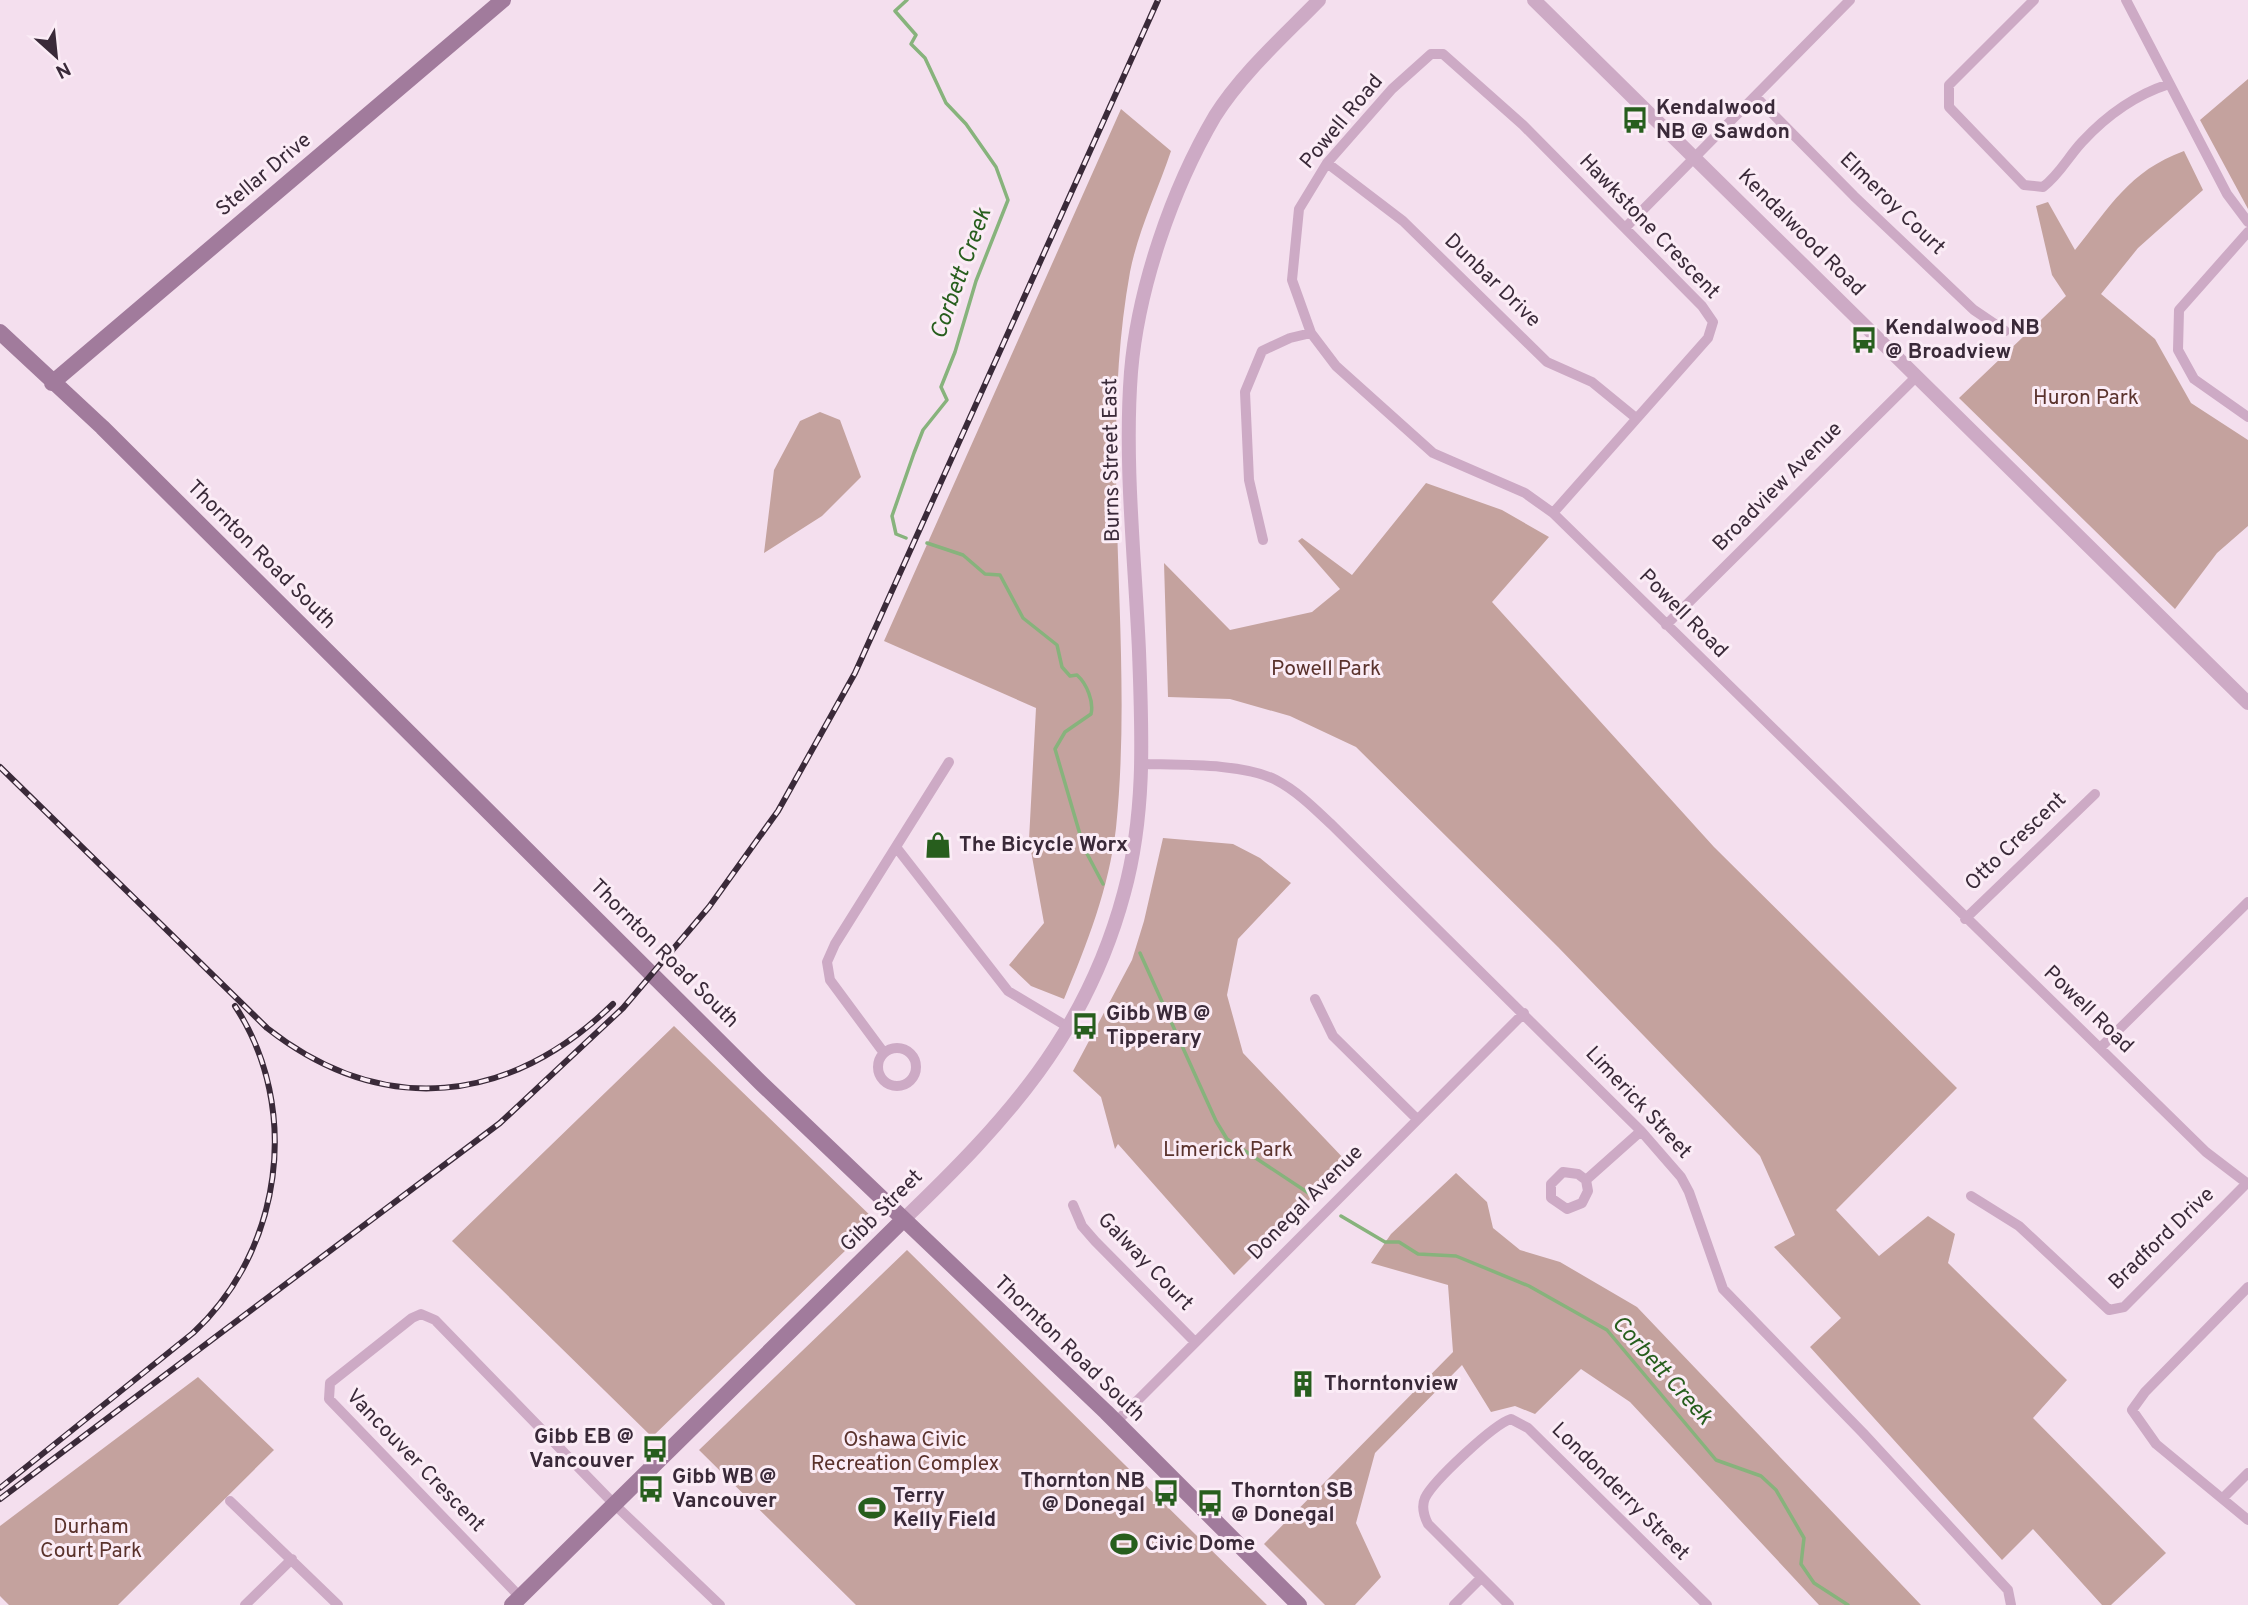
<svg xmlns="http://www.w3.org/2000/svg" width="2248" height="1605" font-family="Overpass,sans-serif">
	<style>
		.green { fill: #c4a29e }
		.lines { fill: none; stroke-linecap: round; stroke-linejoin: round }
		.stream { stroke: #87b37c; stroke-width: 3.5 }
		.minor { stroke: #cdaac5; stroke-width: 10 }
		.tertiary { stroke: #cdaac5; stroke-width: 14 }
		.secondary { stroke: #a17b9c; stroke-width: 16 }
		.rail-casing { stroke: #3a2a39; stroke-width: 6 }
		.rail { stroke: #fbecf6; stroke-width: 3.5; stroke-dasharray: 10; stroke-linecap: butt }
		.labels { text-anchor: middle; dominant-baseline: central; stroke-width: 6; stroke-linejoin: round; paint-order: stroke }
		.poi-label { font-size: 21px; font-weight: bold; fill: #3a2a39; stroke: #fbecf6; text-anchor: start }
		.street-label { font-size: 21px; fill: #3a2a39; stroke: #fbecf6 }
		.park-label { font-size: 21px; fill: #5a322c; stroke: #fbecf6 }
		.water-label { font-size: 23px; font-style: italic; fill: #275e1d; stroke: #fbecf6 }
	</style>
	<rect width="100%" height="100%" fill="#f4dfee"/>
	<!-- green -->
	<path class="green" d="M2248 79V209L2200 120Z
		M1121 109 1171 151C1158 190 1138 231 1130 272 1097 455 1135 643 1116 828 1109 888 1087 944 1064 999L1031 986 1009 965 1044 923 1029 840 1036 708 884 641Z
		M2184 151 2203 190 2138 248 2101 294 2155 339 2191 403 2248 440V526L2217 553 2175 609 1959 398 2066 296 2052 275 2036 206 2048 202 2075 250C2110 207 2129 171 2184 151Z
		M820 412 840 420 861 477 822 516 764 553 774 470 800 421Z
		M1426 483 1502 510 1549 537 1492 602 1714 847 1957 1088 1836 1210 1879 1256 1928 1216 1955 1234 1948 1263 2067 1380 2033 1418 2166 1553 2111 1605H2102L2033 1529 2002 1560 1810 1347 1841 1318 1774 1247 1795 1235 1760 1156 1558 947 1356 747 1290 716 1230 699 1168 697 1164 563 1230 630 1312 612 1340 589 1298 541 1302 538 1352 575Z
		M1163 838 1233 844 1260 858 1291 883 1238 939 1227 995 1243 1053 1347 1162 1234 1275 1118 1144 1115 1149 1101 1097 1073 1071 1132 960 1144 921Z
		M674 1026 876 1221 652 1437 452 1241Z
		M1456 1173 1487 1202 1493 1228 1520 1250 1560 1262 1637 1307 1921 1605H1819L1630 1402 1581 1369 1535 1414 1515 1406 1491 1412 1462 1365 1375 1453 1356 1523 1381 1577 1355 1605H1325L1264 1544 1453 1352 1448 1285 1371 1263 1391 1234Z
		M907 1250 1267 1605H856L699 1450Z
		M198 1377 274 1450 118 1605H9L0 1596V1526Z"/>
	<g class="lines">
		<!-- stream -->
		<path class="stream" d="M906 538 896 534 892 516 914 453 923 430 947 400 941 387 955 352 976 281 1008 200 996 167 966 124 946 103 925 58 911 44 916 35 895 11 907 0
			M927 543 963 555 985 574 1000 575 1023 618 1057 645 1062 667 1070 676 1077 675C1087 684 1094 702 1091 714L1065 732 1055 749 1084 848 1103 884
			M1140 953 1216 1121 1227 1139 1316 1198
			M1341 1216 1385 1242H1399L1418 1254 1456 1256 1529 1286 1607 1330 1716 1460 1761 1476 1776 1490 1804 1538 1801 1564 1814 1583 1848 1605"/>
		<!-- minor -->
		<path class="minor" d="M2034 0 1949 85V107L2024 185 2043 187C2060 174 2068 157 2082 142 2106 116 2135 95 2169 84
			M2126 0 2227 194 2248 222
			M1757 98 1854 196 1974 310 2005 331
			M1327 163 1403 221 1547 362 1592 382 1636 418
			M1625 228 1850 0
			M2248 232 2179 310 2178 350 2194 379 2248 417
			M1553 513 1708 338 1713 322 1702 306 1523 125 1443 54H1431L1392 89 1327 163 1299 209 1292 280 1311 333 1336 366 1433 453 1525 493 1553 513 2206 1152 2248 1184
			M1263 540 1249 480 1245 392 1262 351 1290 338 1311 333
			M1666 625 1916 377
			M1143 764C1180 765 1243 763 1276 780 1297 791 1314 808 1331 824L1641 1131 1681 1177 1689 1192 1723 1289 1863 1433 2008 1590 2011 1605
			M896 847 1008 991 1068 1027
			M1965 919 2095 794
			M1315 999 1333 1036 1417 1119
			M878 1067a19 19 0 1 1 38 0a19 19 0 1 1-38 0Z
			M2100 1048 2248 902
			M884 1053 830 980 827 962 835 944 949 762
			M1586 1180 1578 1174 1563 1172 1551 1184V1198L1567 1209 1582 1203 1588 1191 1586 1180 1641 1131
			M1971 1196 2019 1226 2109 1310 2124 1307 2247 1183
			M1073 1205 1082 1226 1095 1241 1195 1342
			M2248 1287 2145 1392 2132 1410 2156 1444 2248 1520
			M1116 1422 1524 1013
			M2223 1498 2248 1473
			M230 1501 338 1605
			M520 1597 329 1399 330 1383 412 1318 421 1314 435 1320 614 1504 720 1605
			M245 1605 292 1559
			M1454 1605 1481 1578
			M1509 1605 1428 1524C1424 1516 1421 1507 1425 1498 1433 1481 1494 1424 1511 1419L1528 1428 1707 1605"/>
		<!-- tertiary -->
		<path class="tertiary" d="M1534 0 2248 703
			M903 1220C1006 1121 1086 1035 1124 893 1146 813 1142 733 1139 651 1135 560 1124 463 1131 372 1138 288 1172 189 1215 116 1242 73 1284 36 1319 0"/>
		<!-- secondary -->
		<path class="secondary" d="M0 332 102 427 762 1084 1106 1412 1299 1605
			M52 383 503 0
			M512 1605 903 1220"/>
		<defs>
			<path id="rail" d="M0 767 267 1028C383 1119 510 1104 613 1004
				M0 1488 193 1333C282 1251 302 1108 235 1006
				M0 1499 500 1123 623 1008 709 907 778 811 855 673 1158 0"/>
		</defs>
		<!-- rail casing -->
		<use href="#rail" class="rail-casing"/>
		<!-- rail -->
		<use href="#rail" class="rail"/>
	</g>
	<!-- icons -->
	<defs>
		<symbol id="bus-bare" viewBox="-9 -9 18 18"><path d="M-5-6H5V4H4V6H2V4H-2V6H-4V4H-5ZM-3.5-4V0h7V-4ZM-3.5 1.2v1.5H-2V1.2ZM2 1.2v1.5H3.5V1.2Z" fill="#275e1d" stroke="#fbecf6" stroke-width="2.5" paint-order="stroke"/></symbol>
		<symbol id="shop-bare" viewBox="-9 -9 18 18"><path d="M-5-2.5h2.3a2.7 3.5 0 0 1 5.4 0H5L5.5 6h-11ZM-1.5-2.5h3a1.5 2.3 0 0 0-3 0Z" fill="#275e1d" stroke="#fbecf6" stroke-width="2.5" paint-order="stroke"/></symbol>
		<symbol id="building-bare" viewBox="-9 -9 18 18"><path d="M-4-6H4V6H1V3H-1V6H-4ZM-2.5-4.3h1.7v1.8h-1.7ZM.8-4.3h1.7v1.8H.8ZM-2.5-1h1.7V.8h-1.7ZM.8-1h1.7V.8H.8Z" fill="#275e1d" stroke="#fbecf6" stroke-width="2.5" paint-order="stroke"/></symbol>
		<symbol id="stadium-bare" viewBox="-9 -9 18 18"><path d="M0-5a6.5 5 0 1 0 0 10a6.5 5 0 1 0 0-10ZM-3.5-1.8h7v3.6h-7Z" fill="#275e1d" stroke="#fbecf6" stroke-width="2.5" paint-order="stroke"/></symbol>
	</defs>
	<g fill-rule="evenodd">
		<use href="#bus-bare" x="1616" y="101" width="38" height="38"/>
		<use href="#bus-bare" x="1845" y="321" width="38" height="38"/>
		<use href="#shop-bare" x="919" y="826" width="38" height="38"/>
		<use href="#bus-bare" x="1066" y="1007" width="38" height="38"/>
		<use href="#building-bare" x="1284" y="1365" width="38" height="38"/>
		<use href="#bus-bare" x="636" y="1430" width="38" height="38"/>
		<use href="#bus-bare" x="632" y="1470" width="38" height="38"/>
		<use href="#bus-bare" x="1147" y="1474" width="38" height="38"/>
		<use href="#bus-bare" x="1191" y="1484" width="38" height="38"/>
		<use href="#stadium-bare" x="853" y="1489" width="38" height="38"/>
		<use href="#stadium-bare" x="1105" y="1525" width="38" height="38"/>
	</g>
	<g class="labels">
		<!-- poi labels -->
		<g class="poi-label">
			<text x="1656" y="108">Kendalwood<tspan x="1656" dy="24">NB @ Sawdon</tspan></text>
			<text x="1885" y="328">Kendalwood NB<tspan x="1885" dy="24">@ Broadview</tspan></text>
			<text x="959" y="845">The Bicycle Worx</text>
			<text x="1106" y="1014">Gibb WB @<tspan x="1106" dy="24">Tipperary</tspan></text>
			<text x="1324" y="1384">Thorntonview</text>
			<text x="634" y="1437" text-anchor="end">Gibb EB @<tspan x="634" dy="24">Vancouver</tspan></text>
			<text x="672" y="1477">Gibb WB @<tspan x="672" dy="24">Vancouver</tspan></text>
			<text x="1145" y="1481" text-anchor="end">Thornton NB<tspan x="1145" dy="24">@ Donegal</tspan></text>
			<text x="1231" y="1491">Thornton SB<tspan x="1231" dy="24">@ Donegal</tspan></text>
			<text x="893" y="1496">Terry<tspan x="893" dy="24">Kelly Field</tspan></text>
			<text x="1145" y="1544">Civic Dome</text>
		</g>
		<!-- street labels -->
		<g class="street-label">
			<text transform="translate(1342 122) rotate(-50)">Powell Road</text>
			<text transform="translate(264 175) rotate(-40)">Stellar Drive</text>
			<text transform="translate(1892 204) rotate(44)">Elmeroy Court</text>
			<text transform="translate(1649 227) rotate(46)">Hawkstone Crescent</text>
			<text transform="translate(1801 233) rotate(45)">Kendalwood Road</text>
			<text transform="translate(1492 281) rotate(44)">Dunbar Drive</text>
			<text transform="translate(1112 460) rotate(-91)">Burns Street East</text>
			<text transform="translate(1778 487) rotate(-45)">Broadview Avenue</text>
			<text transform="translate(261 555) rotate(45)">Thornton Road South</text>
			<text transform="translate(1683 614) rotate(45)">Powell Road</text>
			<text transform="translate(2016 842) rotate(-44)">Otto Crescent</text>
			<text transform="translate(664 954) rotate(45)">Thornton Road South</text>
			<text transform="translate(2088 1010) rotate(44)">Powell Road</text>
			<text transform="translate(1638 1103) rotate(47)">Limerick Street</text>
			<text transform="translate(1306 1203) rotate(-45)">Donegal Avenue</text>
			<text transform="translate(882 1211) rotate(-45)">Gibb Street</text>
			<text transform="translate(2162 1239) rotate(-44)">Bradford Drive</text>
			<text transform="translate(1145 1262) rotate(46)">Galway Court</text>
			<text transform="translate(1069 1349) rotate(44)">Thornton Road South</text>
			<text transform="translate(415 1461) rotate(46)">Vancouver Crescent</text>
			<text transform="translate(1620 1492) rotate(45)">Londonderry Street</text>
		</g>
		<!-- park labels -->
		<g class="park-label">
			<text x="2086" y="398">Huron Park</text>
			<text x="1326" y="669">Powell Park</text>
			<text x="1228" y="1150">Limerick Park</text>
			<text x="905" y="1440">Oshawa Civic<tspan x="905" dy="24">Recreation Complex</tspan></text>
			<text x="91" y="1527">Durham<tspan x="91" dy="24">Court Park</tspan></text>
		</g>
		<!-- water labels -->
		<g class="water-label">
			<text transform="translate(962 274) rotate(-70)">Corbett Creek</text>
			<text transform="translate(1661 1371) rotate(48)">Corbett Creek</text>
		</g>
	</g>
	<!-- north arrow -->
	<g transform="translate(56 56) rotate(153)" stroke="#fbecf6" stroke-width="5" paint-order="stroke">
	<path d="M0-5L12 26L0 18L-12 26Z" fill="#3a2a39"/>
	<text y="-10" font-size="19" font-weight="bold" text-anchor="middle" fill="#3a2a39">N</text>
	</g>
</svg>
